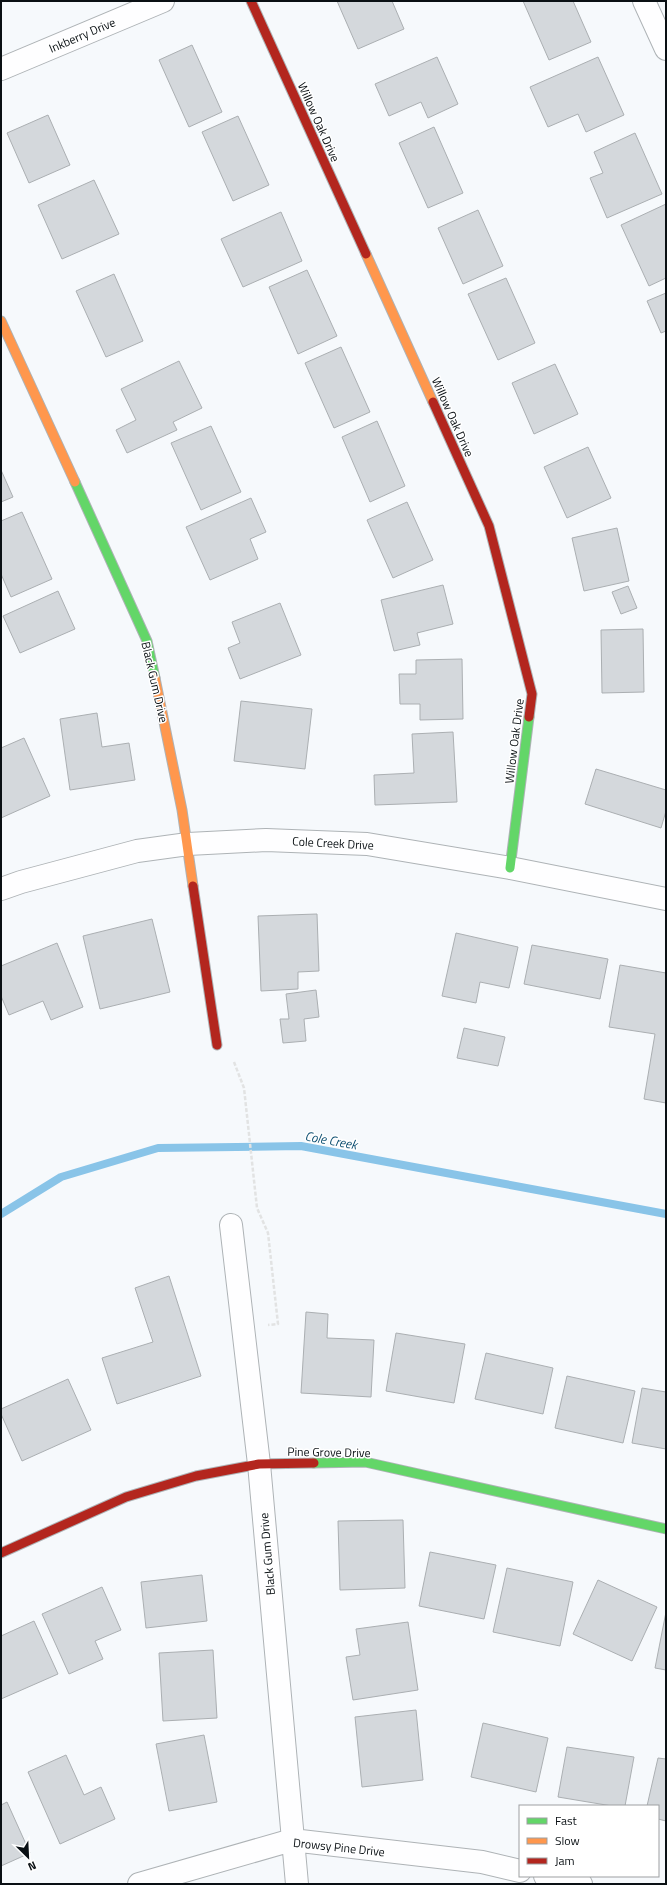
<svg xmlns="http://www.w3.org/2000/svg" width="667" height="1885" font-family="'Titillium Web',sans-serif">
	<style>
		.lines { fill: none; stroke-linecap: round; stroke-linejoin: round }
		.stream { stroke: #89c4e8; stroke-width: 8 }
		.building { fill: #d4d8dc; stroke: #abafb2 }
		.street-casing { stroke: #aeb3b6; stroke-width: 24 }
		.fast-casing { stroke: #aeb3b6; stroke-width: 11 }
		.slow-casing { stroke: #aeb3b6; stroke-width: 11 }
		.jam-casing { stroke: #aeb3b6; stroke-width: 11 }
		.path { stroke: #e2e3e3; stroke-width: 2.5; stroke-dasharray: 4 2; stroke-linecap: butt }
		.street { stroke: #fefeff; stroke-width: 22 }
		.fast { stroke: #63d668; stroke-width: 9 }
		.slow { stroke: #ff974d; stroke-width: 9 }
		.jam { stroke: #b3261e; stroke-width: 9 }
		.labels { text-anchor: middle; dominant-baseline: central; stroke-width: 3; stroke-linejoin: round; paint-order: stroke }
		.street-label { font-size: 12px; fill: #0a1014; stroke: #fff }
		.water-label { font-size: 13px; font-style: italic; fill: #0d4f71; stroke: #fff }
	</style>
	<rect width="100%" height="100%" fill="#f6f9fc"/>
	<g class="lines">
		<!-- stream -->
		<path class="stream" d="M1 1214 61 1177 158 1148 301 1146 666 1214"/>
	</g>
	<!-- building -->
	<path class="building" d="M337 1H392L404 29 358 49Z
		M523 1H573L591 42 549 60Z
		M192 45 222 112 189 127 159 60Z
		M437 57 458 104 428 118 421 102 389 116 375 84Z
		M598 57 624 115 586 132 578 114 548 127 530 87Z
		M48 115 70 165 29 183 7 133Z
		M238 116 269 185 233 201 202 132Z
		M434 127 463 193 428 208 399 143Z
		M635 133 662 194 607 218 590 178 603 173 594 152Z
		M94 180 119 234 62 259 38 205Z
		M666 204V278L649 286 621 225Z
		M478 210 503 266 463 284 438 228Z
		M281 212 302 261 243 287 221 239Z
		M307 270 337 336 298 354 269 287Z
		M114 274 143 341 106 357 76 291Z
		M506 278 535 343 498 360 468 294Z
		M666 293V331L661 333 647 301Z
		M341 347 370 412 334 428 305 363Z
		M179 361 202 408 173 422 177 430 127 453 116 430 136 420 121 389Z
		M555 364 578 414 534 434 512 383Z
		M377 421 405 486 370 502 342 437Z
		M211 426 241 492 201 510 171 443Z
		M588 447 611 498 567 518 544 467Z
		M1 470 13 497 1 502Z
		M251 498 266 532 250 539 258 559 210 580 186 527Z
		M407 502 433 560 393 578 367 520Z
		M22 512 52 579 11 597 1 574V521Z
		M617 528 629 581 584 591 572 538Z
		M443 585 453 624 417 633 420 645 394 651 381 600Z
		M628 586 637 608 621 614 612 592Z
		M58 591 75 629 20 653 3 616Z
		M280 603 301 655 240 679 228 648 240 643 232 622Z
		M643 629 644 692 602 693 601 630Z
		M462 659 463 719 420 720V704H400L399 674H416V660Z
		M241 701 312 709 305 769 234 761Z
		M97 713 102 747 129 743 135 780 70 790 60 719Z
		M453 732 457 802 375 805 374 775 414 773 412 734Z
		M24 738 50 796 1 818V748Z
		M596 769 666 790V811L661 828 585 804Z
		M317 914 319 971 298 972V989L261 991 258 916Z
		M152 919 170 992 100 1009 83 936Z
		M456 933 518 947 509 988 480 982 476 1003 442 996Z
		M57 943 83 1007 51 1020 43 1001 9 1015 1 996V966Z
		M532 945 608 959 600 999 524 984Z
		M620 965 666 973V1103L644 1099 655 1034 609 1027Z
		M316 990 319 1017 304 1019 306 1041 283 1043 280 1019H289L286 994Z
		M464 1028 505 1037 498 1066 457 1058Z
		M169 1276 201 1376 117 1404 102 1358 153 1342 135 1288Z
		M306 1312 328 1314 327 1338 374 1340 371 1397 301 1393Z
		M396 1333 465 1344 454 1403 386 1391Z
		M486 1353 553 1368 543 1414 475 1399Z
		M567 1376 635 1391 623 1443 555 1428Z
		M68 1379 91 1430 22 1461 1 1414V1409Z
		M642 1388 666 1392V1449L632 1443Z
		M403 1520 405 1588 340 1590 338 1521Z
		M430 1552 496 1565 484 1619 419 1606Z
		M507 1568 573 1582 560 1646 493 1632Z
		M202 1575 207 1621 146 1628 141 1582Z
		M598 1580 657 1607 632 1661 573 1634Z
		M102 1587 121 1630 95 1641 103 1659 69 1674 42 1614Z
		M666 1612V1670L655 1668Z
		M34 1621 58 1674 1 1699V1636Z
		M408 1622 418 1690 353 1700 346 1657 360 1655 356 1629Z
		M213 1650 217 1718 163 1721 159 1653Z
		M416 1710 423 1780 362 1787 355 1717Z
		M483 1723 548 1738 536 1792 471 1777Z
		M204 1735 217 1802 169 1811 156 1744Z
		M567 1747 634 1757 625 1806H612L558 1797Z
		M66 1755 84 1795 101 1787 115 1819 60 1844 28 1772Z
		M658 1758 666 1759V1821L658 1819V1806H647Z
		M7 1802 30 1853 1 1866V1805Z"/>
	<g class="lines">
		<defs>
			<path id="street" d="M644 1 666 49
				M1 69 163 1
				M1 889 21 882 137 851 188 844 266 840 367 844 510 868 666 899
				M231 1225 259 1464 297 1884
				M545 1876 581 1884
				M139 1884 292 1840 482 1862 520 1871"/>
			<path id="fast" d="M75 482 147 641 155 678
				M510 868 529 717
				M314 1463 365 1462 666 1529"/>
			<path id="slow" d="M366 254 433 402
				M1 321 75 482
				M155 678 182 810 193 886"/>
			<path id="jam" d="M251 1 366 254
				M433 402 489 526 532 694 529 717
				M193 886 217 1045
				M1 1553 126 1497 196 1476 259 1464 314 1463"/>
		</defs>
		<!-- street casing -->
		<use href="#street" class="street-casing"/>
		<!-- fast casing -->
		<use href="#fast" class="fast-casing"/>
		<!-- slow casing -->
		<use href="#slow" class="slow-casing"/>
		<!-- jam casing -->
		<use href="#jam" class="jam-casing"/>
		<!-- path -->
		<path class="path" d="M234 1062 244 1088 257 1208 268 1233 278 1324 268 1325"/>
		<!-- street -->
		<use href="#street" class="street"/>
		<!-- fast -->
		<use href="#fast" class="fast"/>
		<!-- slow -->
		<use href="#slow" class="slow"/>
		<!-- jam -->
		<use href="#jam" class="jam"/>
	</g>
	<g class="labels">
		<!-- street labels -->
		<g class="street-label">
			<text transform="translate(82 35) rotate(-23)">Inkberry Drive</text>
			<text transform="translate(319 122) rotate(66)">Willow Oak Drive</text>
			<text transform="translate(453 417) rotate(66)">Willow Oak Drive</text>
			<text transform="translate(155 682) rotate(77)">Black Gum Drive</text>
			<text transform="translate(514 741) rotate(-83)">Willow Oak Drive</text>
			<text transform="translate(333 843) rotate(3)">Cole Creek Drive</text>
			<text transform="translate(329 1452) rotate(1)">Pine Grove Drive</text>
			<text transform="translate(267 1554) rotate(-95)">Black Gum Drive</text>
			<text transform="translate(339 1847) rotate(6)">Drowsy Pine Drive</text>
		</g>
		<!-- water labels -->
		<g class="water-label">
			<text transform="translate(331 1140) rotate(10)">Cole Creek</text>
		</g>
	</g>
	<!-- border -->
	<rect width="667" height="1885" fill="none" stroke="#0a1014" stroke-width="4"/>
	<!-- legend -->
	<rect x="519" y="1805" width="140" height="72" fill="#ffffff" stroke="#9d9fa1"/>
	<rect x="527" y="1818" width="20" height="6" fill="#63d668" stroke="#9d9fa1"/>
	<text x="555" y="1825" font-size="12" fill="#0a1014">Fast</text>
	<rect x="527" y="1838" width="20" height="6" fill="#ff974d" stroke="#9d9fa1"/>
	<text x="555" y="1845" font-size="12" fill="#0a1014">Slow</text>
	<rect x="527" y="1858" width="20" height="6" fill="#b3261e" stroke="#9d9fa1"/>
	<text x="555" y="1865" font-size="12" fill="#0a1014">Jam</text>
	<!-- north arrow -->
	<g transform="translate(28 1857) rotate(156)" stroke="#ffffff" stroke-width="3" paint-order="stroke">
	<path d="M0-3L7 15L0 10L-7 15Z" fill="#0a1014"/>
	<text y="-6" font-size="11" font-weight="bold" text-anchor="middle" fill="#0a1014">N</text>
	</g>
</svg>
